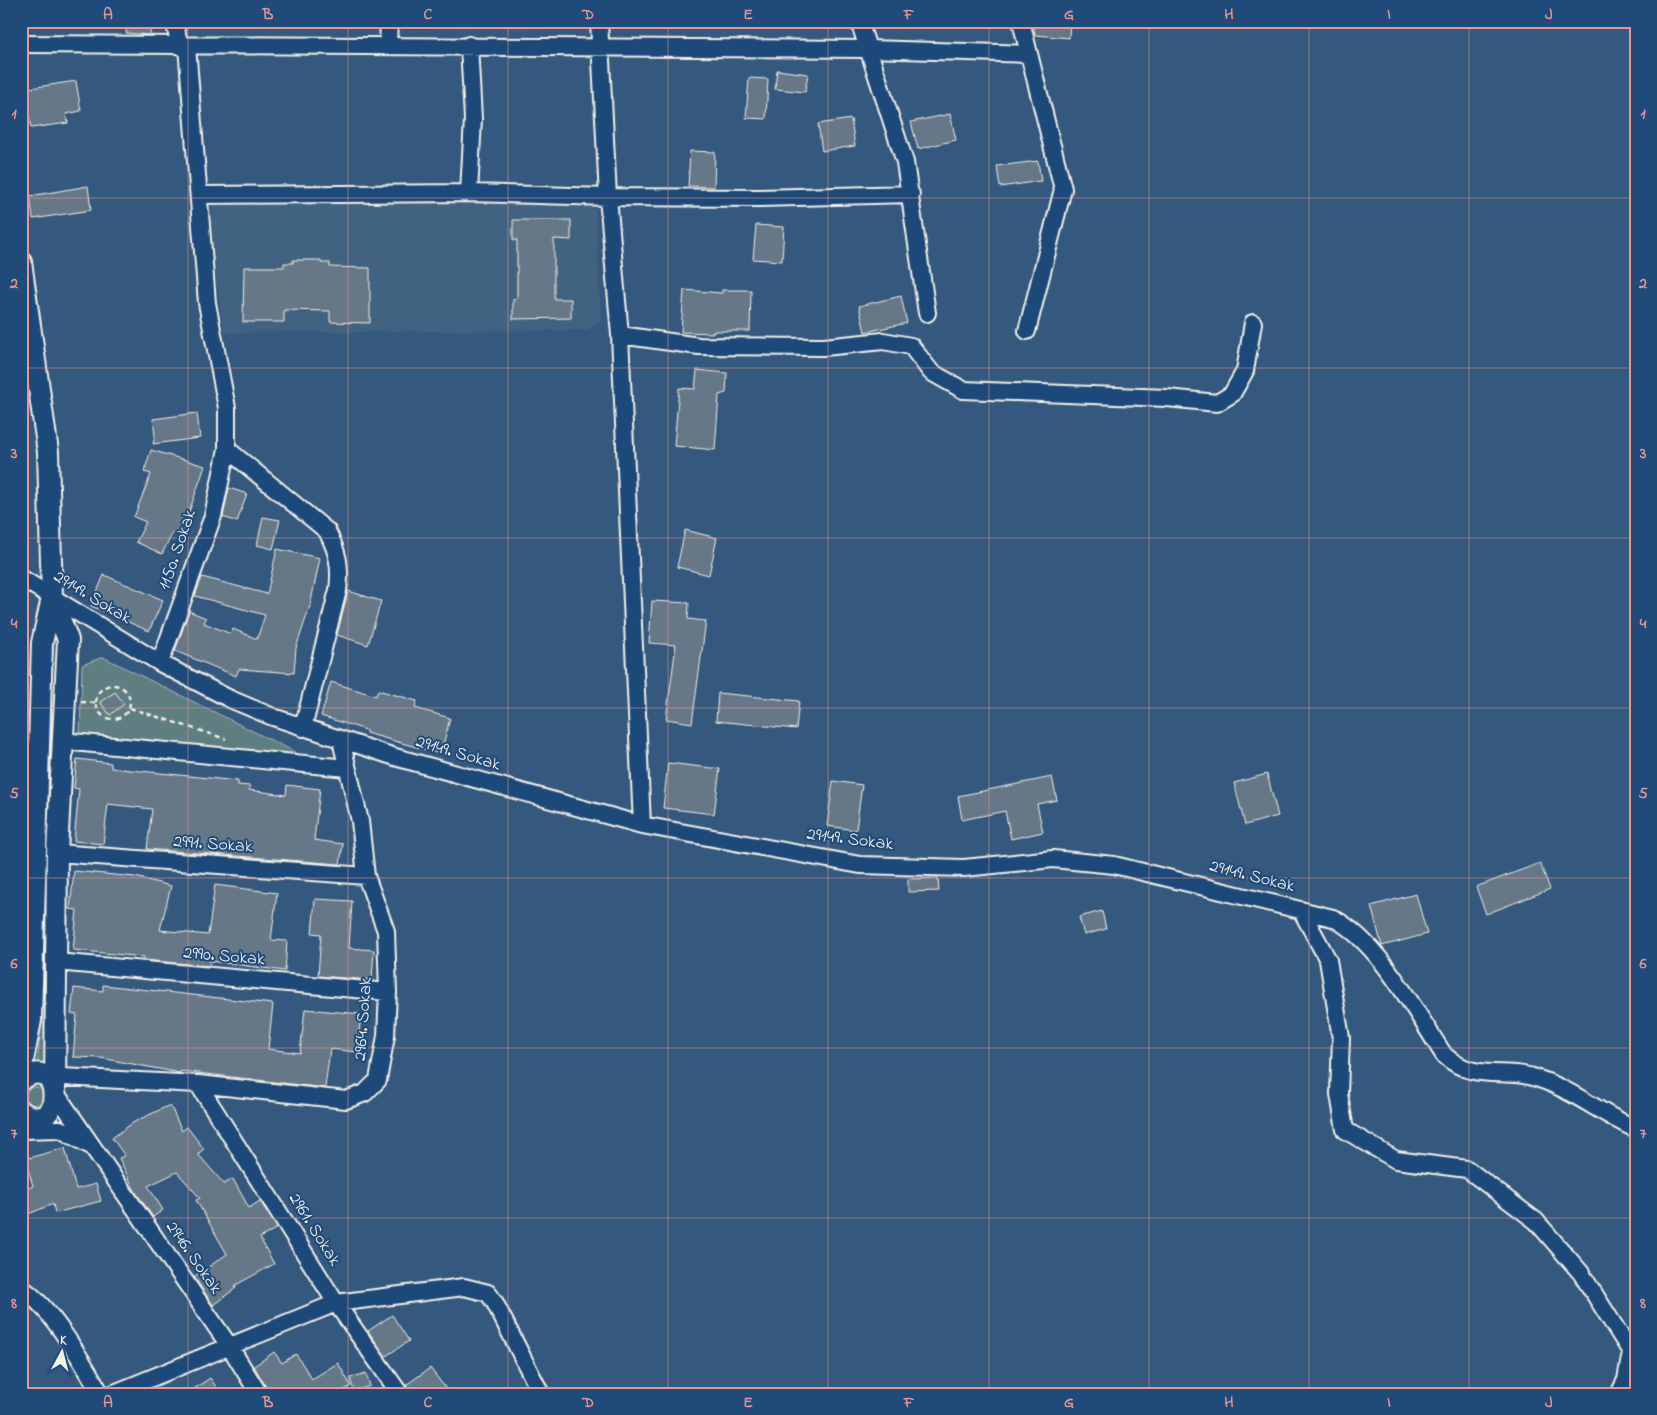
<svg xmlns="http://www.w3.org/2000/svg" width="1657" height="1415" font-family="'Indie Flower',sans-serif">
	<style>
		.built { fill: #436281 }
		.green { fill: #5e7e82; stroke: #a9b8b5 }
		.building { fill: #667887; stroke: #f4f1e8 }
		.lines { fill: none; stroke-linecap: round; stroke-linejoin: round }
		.minor-casing { stroke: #f4f1e8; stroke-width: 20 }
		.major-casing { stroke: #f4f1e8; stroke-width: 24 }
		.path { stroke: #f4f1e8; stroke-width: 2.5; stroke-dasharray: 5 4; stroke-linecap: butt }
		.minor { stroke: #1f4a7a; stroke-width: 16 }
		.major { stroke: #1f4a7a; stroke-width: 20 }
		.grid { fill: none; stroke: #e69792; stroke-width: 1; stroke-opacity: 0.55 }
		.labels { text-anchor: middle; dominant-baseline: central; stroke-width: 4; stroke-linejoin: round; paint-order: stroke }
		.street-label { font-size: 18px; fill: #f4f1e8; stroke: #1f4a7a }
		.neatline { fill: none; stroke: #e69792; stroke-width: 2 }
		.grid-label { font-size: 16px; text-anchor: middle; font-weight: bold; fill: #e69792 }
	</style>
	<rect width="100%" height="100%" fill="#34587e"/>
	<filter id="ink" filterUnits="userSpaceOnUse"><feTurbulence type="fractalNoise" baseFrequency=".02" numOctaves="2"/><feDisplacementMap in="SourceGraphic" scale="10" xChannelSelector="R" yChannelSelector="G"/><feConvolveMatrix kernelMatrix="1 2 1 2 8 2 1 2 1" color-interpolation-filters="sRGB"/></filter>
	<g filter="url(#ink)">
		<!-- built -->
		<path class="built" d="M401 21H584L578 29 408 28Z
			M398 203H583L596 209 601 319 588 330 224 333 207 212 214 205Z"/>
		<!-- green -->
		<path class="green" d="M103 657 295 752 294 757 80 734 82 665Z
			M41 1023H44L47 1068 37 1067Z
			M26 1096a9 9 0 1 1 18 0a9 9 0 1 1-18 0Z"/>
		<!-- building -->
		<path class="building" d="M127 21H151L150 35 126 33Z
			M1033 21H1070L1069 38 1035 35Z
			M777 70 808 74 805 92 775 89Z
			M749 78 768 79 766 119 746 118Z
			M76 81 81 111 66 114 68 123 31 128 24 89Z
			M950 114 956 140 918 149 911 122Z
			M851 119 855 146 822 151 818 124Z
			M690 151 715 152 714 187 688 186Z
			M1038 161 1041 181 1000 187 997 166Z
			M88 186 91 210 33 219 30 196Z
			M513 220H571V240L554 239V299H571V318L513 319V299H517V240H513Z
			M756 225 784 227 782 261 753 259Z
			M293 260H321V263H330V267L370 268V323L330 322V311L284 310V322H243L244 267H284V263H293Z
			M684 290 722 293V290H751L750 331H714V333L681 332Z
			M901 296 907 323 865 332 859 306Z
			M697 370 727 373 726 393 719 395 715 450 674 446 679 388 695 389Z
			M197 413 200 438 153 444 155 436 153 419Z
			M151 450 205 466 181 535 173 532 162 554 136 542 146 522 134 517 151 474 144 472Z
			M229 488 247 494 237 522 223 517Z
			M263 517 280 520 273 549 257 545Z
			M685 530 717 538 709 575 677 567Z
			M277 549 320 558 310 606 296 648 294 673 239 669 236 676 175 651 189 611 206 618 204 623 231 634 233 629 257 639 265 615 195 596 202 577 267 594Z
			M104 575 163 600 149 631 91 606Z
			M348 591 381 601 368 645 337 635Z
			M652 601 689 603 688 619 706 621 692 723 666 719 676 645 649 643Z
			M331 682 376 696 378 690 417 701 415 708 450 718 441 754 366 733V730L321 716Z
			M115 692 124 704 110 715 100 702Z
			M718 693 799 701 796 729 716 721Z
			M77 759 111 763V768L238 781V785L250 786 249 790 286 795 287 785 320 789 314 840 343 844 340 864 147 849 152 809 108 804 103 844 74 841 79 789 74 788Z
			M668 763 720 769 714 814 663 808Z
			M1267 774 1278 816 1245 825 1234 783Z
			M1052 777 1057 800 1037 804 1043 832 1011 839 1005 811 962 820 958 796Z
			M833 781 862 785 856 830 827 826Z
			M1540 863 1550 889 1486 914 1476 887Z
			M74 871 135 877 171 886 160 930 208 935 215 885 277 893 271 940 287 941 285 971 210 961 209 966 144 960V957L73 950 77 910 70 909Z
			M938 878 939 891 908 892V879Z
			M1416 894 1427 934 1382 946 1371 906Z
			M315 899 352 901 349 948 374 950 372 980 318 976 321 934 312 933Z
			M1102 911 1106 929 1084 935 1079 917Z
			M103 985 273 1004 268 1049 300 1053 305 1009 361 1014 357 1052 330 1049 325 1088 181 1071 180 1073 101 1058 73 1057 77 1015 71 1014 74 988 103 991Z
			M170 1105 182 1131 187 1127 204 1149 198 1154 224 1184 233 1179 249 1208 260 1201 277 1228 260 1238 274 1264 234 1286 236 1288 213 1305 194 1277 227 1254 196 1200 200 1198 177 1172 148 1186 163 1210 153 1217 135 1191 119 1158 125 1156 112 1138 134 1122Z
			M65 1148 76 1189 96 1184 101 1201 55 1213 53 1204 21 1217V1191L33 1186 25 1159Z
			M392 1315 409 1341 386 1356 368 1331Z
			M274 1352 282 1363 296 1354 312 1379 338 1363 351 1386 338 1394H270L254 1366Z
			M430 1368 450 1394H410L406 1385Z
			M366 1373 370 1386 354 1391 350 1378Z
			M210 1378 221 1394H186Z"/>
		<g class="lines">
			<defs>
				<path id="minor" d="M174 21 180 46
					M599 21 608 197 620 335 642 825
					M859 21 905 162 927 313
					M1021 21 1029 54
					M21 44 869 49 1029 54 1063 189 1027 331
					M388 44 389 21
					M187 46 207 303 227 408V449L327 531C338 552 341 567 338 590L303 728
					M469 193 473 119 469 45
					M199 195 469 193 608 197 759 198 911 194
					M620 335 699 346 824 347 883 341 911 346 931 372 963 390 1167 398 1217 403 1232 394 1245 371 1253 323
					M21 578 160 663 230 699 273 717 395 757 642 825 860 865 964 868 1053 859 1114 865 1333 918C1379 942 1415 1011 1444 1055 1476 1084 1504 1066 1539 1079 1573 1090 1603 1115 1636 1129
					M160 663 213 516 227 449
					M62 741 347 768
					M57 853 366 876
					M1301 910 1328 960 1341 1038 1339 1094 1345 1130 1396 1160 1467 1169 1536 1221 1581 1273 1631 1352 1626 1380 1619 1394
					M56 962 388 992
					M43 1076 198 1084 346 1100 365 1093 378 1080 386 1036 388 992 386 931 366 876 360 821 341 740
					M198 1084 336 1303 400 1394
					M55 1092 230 1347 259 1394
					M21 1130 60 1129 89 1145
					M21 1288C50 1305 84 1364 101 1394
					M112 1394 336 1303 464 1287 488 1293 495 1303 541 1394"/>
				<path id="major" d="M21 262 48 452 52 598 42 643 31 1020 21 1071
					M52 598 68 640 57 853 55 1092
					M21 1080C65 1049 64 1142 21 1111"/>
			</defs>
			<!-- minor casing -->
			<use href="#minor" class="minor-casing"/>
			<!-- major casing -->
			<use href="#major" class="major-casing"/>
			<!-- path -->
			<path class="path" d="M96 702a17 17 0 1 1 34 0a17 17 0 1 1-34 0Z
				M81 702 96 703
				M130 708 226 739"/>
			<!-- minor -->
			<use href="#minor" class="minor"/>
			<!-- major -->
			<use href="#major" class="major"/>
		</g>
	</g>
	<!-- grid -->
	<path class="grid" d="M188 21V1394M348 21V1394M508 21V1394M668 21V1394M828 21V1394M989 21V1394M1149 21V1394M1309 21V1394M1469 21V1394M21 198H1636M21 368H1636M21 538H1636M21 708H1636M21 878H1636M21 1048H1636M21 1218H1636"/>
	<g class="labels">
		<!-- street labels -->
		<g class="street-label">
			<text transform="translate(178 550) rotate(-71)">1150. Sokak</text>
			<text transform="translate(92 598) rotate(31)">29149. Sokak</text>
			<text transform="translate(458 754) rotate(16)">29149. Sokak</text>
			<text transform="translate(850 840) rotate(7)">29149. Sokak</text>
			<text transform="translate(213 845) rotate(4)">2991. Sokak</text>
			<text transform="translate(1252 877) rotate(14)">29149. Sokak</text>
			<text transform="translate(224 957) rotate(5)">2990. Sokak</text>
			<text transform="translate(364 1019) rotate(-86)">2964. Sokak</text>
			<text transform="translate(314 1230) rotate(58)">2961. Sokak</text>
			<text transform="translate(193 1258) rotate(55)">2946. Sokak</text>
		</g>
	</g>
	<!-- margin -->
	<rect width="1657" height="1415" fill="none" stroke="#1f4a7a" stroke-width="55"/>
	<!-- north arrow -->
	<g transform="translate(62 1352) rotate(7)" stroke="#1f4a7a" stroke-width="4" paint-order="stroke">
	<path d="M0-4L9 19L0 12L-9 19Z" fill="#f4f1e8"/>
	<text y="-8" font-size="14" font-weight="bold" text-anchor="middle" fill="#f4f1e8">K</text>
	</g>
	<rect x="28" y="28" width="1602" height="1360" class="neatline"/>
	<g class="grid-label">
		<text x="108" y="19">A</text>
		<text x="268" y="19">B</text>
		<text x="428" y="19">C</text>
		<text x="588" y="19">D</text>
		<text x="748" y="19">E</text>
		<text x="909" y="19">F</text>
		<text x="1069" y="19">G</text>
		<text x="1229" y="19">H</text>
		<text x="1389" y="19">I</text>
		<text x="1549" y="19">J</text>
		<text x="14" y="118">1</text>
		<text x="1643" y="118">1</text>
		<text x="14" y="288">2</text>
		<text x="1643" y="288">2</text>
		<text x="14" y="458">3</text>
		<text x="1643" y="458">3</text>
		<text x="14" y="628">4</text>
		<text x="1643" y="628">4</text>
		<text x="14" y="798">5</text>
		<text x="1643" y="798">5</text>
		<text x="14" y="968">6</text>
		<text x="1643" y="968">6</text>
		<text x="14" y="1138">7</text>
		<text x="1643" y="1138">7</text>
		<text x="14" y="1308">8</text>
		<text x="1643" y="1308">8</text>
		<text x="108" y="1407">A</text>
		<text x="268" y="1407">B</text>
		<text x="428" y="1407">C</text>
		<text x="588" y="1407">D</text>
		<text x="748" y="1407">E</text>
		<text x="909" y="1407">F</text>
		<text x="1069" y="1407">G</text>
		<text x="1229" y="1407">H</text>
		<text x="1389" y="1407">I</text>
		<text x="1549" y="1407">J</text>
	</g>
</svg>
